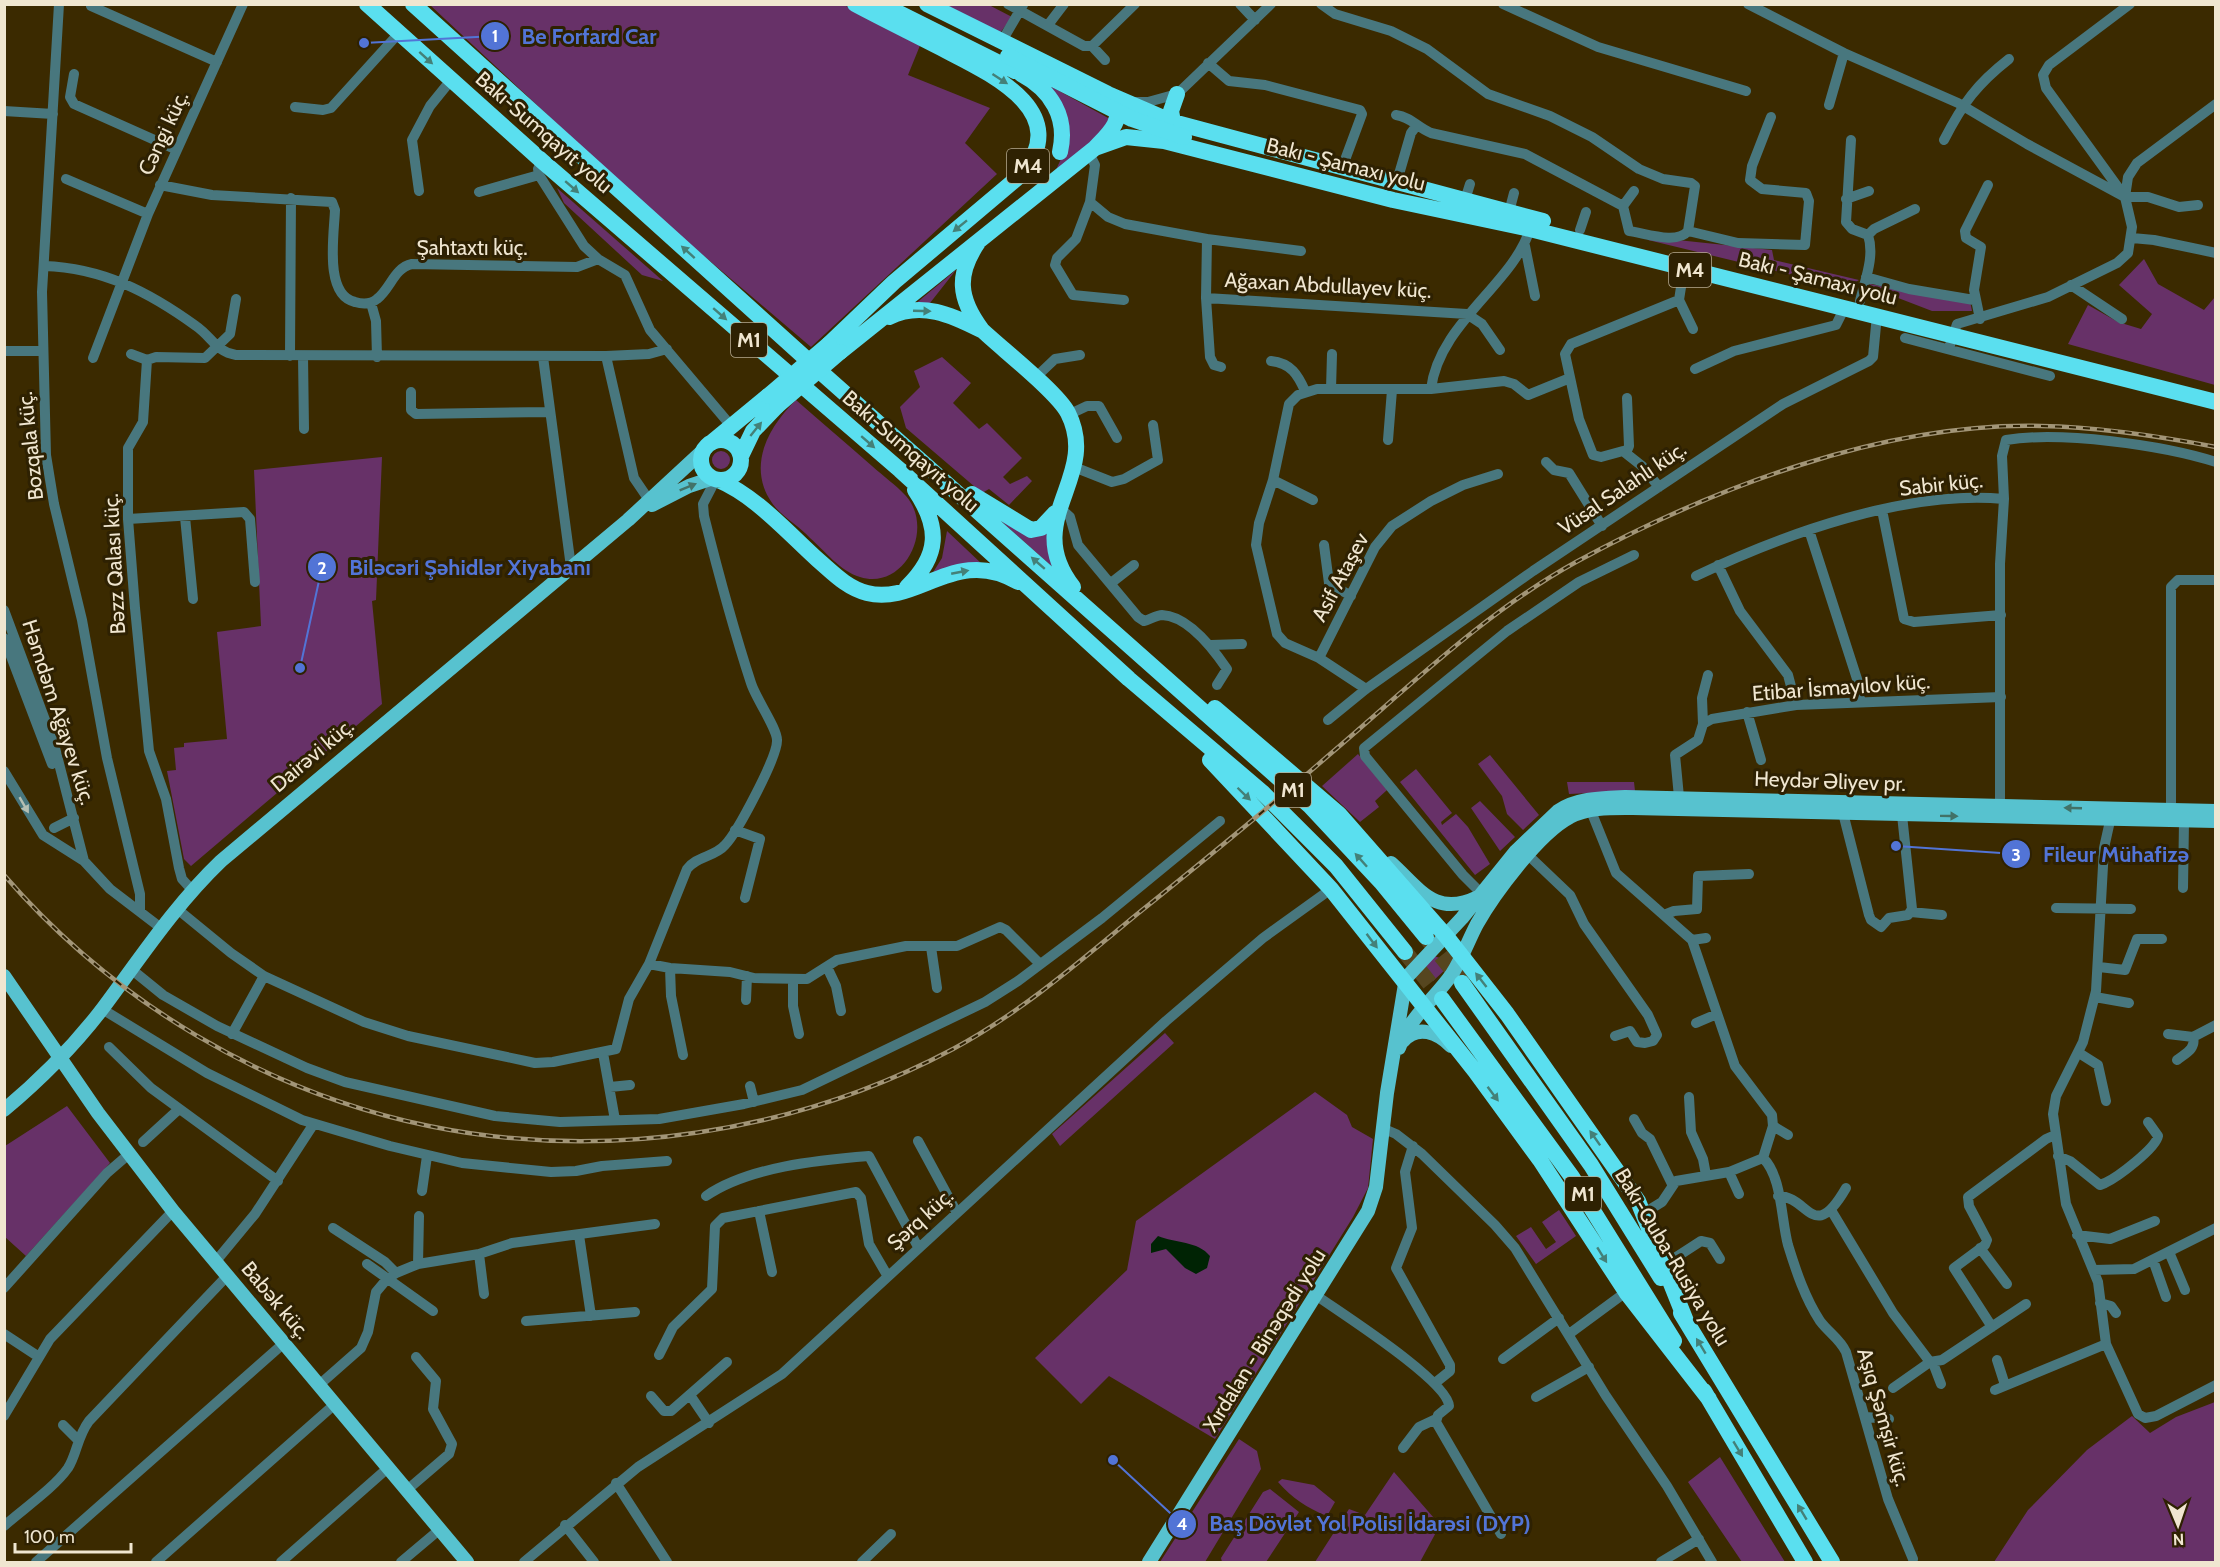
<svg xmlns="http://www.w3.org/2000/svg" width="2220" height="1567" font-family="Cabin,sans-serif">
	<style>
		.green { fill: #673168 }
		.water { fill: #002304 }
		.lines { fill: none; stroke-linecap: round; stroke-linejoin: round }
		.highway-tunnel { stroke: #56461f; stroke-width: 16; stroke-dasharray: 16 8; stroke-linecap: butt }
		.minor { stroke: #48777e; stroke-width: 10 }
		.major { stroke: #57c2cf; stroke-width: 14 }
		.highway { stroke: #5adfef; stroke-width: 16 }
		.rail-casing { stroke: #a29577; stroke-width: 4.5 }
		.rail { stroke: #2e2102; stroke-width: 2; stroke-dasharray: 7; stroke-linecap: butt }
		.highway-bridge { stroke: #5adfef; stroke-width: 16 }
		.oneway { fill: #448078 }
		.oneway2 { fill: #427268 }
		.oneway3 { fill: #b5bfb3 }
		.labels { text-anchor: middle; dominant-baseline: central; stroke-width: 6; stroke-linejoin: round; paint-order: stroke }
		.shield { fill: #2e2102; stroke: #b6ab92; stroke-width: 1.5 }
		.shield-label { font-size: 20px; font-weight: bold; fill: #f0e6d0 }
		.street-label { font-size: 21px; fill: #f0e6d0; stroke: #2e2102 }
		.leader { fill: none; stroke: #5274d6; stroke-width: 2 }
		.callout-dot { fill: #5274d6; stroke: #2e2102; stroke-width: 2 }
		.mark-label { font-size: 18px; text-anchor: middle; font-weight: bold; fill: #fff }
		.callout-label { font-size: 22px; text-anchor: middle; font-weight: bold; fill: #5274d6; stroke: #2e2102; stroke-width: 6; stroke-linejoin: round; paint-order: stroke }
	</style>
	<rect width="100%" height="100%" fill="#3b2a00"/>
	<!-- green -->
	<path class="green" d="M430 5H844L921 43 908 75 990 108 965 143 997 174 811 347 644 205Z
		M944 5H989L1012 17 1000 33Z
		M1041 81 1110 119 1099 135 1055 172 1065 150Z
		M557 188 663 281 642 275 564 203Z
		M1649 237 1772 250 1774 260 1859 280 1846 288 1648 240Z
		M2144 259 2158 284 2204 310 2215 297V385L2068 344 2088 305 2118 322 2141 329 2152 314 2119 285Z
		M956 270 930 303 914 305Z
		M1870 284 1970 301 1972 311H1932L1893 296 1869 292Z
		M942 357 971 383 953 403 979 429 987 423 1022 458 1003 477 1010 484 1027 476 1032 481 1009 505 989 489 982 493 906 428 900 407 920 387 914 371Z
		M796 400C821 422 847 444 872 466 883 476 896 485 906 496 935 529 904 591 860 577 840 571 825 551 810 538 800 527 786 519 776 508 745 471 766 429 796 400Z
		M712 460a9 9 0 1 1 18 0a9 9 0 1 1-18 0Z
		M382 457 376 600 372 601 382 704 191 866 184 859 167 771 176 770 174 748 184 747V743L227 739 217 632 261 626 254 470Z
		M984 506 1049 527 1056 570Z
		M947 531 983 565C963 562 950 566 932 574L942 558Z
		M1358 754 1387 790 1375 801 1379 807 1360 822 1322 786Z
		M1490 755 1539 815 1523 830 1507 814 1502 796 1478 764Z
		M1416 769 1452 813 1441 822 1442 825 1456 814 1468 827 1490 864 1475 875 1400 782Z
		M1567 782H1634L1635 791 1569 794Z
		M1480 801 1515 837 1500 851 1471 808Z
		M1434 956 1446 960V969L1433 981 1424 982 1418 974Z
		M1165 1033 1174 1043 1060 1146 1052 1134Z
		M1315 1092 1347 1115 1352 1127 1373 1139 1368 1188 1353 1217 1215 1439 1109 1376 1081 1404 1035 1358 1127 1270 1136 1221Z
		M67 1106 110 1163 26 1256 5 1237V1146Z
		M1559 1210 1576 1236 1536 1264 1516 1236 1531 1227 1546 1249 1556 1242 1542 1222Z
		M2215 1402V1562H1994L2028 1510 2087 1450 2132 1416 2150 1433 2176 1417Z
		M1239 1439 1257 1451 1261 1469 1205 1562H1160Z
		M1720 1457 1785 1562H1742L1688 1482Z
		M1394 1472 1440 1525 1420 1562H1315L1349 1509 1365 1515Z
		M1282 1479 1314 1485 1335 1502 1327 1516C1307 1508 1292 1498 1278 1482Z
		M1270 1489 1299 1512 1266 1562H1222L1221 1558 1263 1492Z"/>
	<!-- water -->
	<path class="water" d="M1158 1236C1175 1243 1198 1241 1210 1256L1207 1268 1196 1274 1185 1268 1166 1249 1151 1253V1244Z"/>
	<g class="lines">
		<!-- highway-tunnel -->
		<path class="highway-tunnel" d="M1426 937 1462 982
			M1405 952 1442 999"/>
		<!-- minor -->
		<path class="minor" d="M59 4 42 292 46 455 54 504 82 620 107 758 140 894V912
			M1008 4 1084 46H1092L1105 60
			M1240 4 1255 20
			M1321 4 1335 14 1391 31 1427 49 1488 94 1550 116 1592 137 1639 169 1663 179 1691 183 1695 186 1688 231C1677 245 1645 233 1629 231
			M1503 4 1598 47 1746 91
			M1748 4 1844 53 1958 103 2027 144 2125 197H2148L2179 207 2198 205
			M91 6 217 62
			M1048 25 1064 4
			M1002 41 1023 5
			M1092 46 1135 4
			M1208 63 1229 81 1265 85 1360 110 1362 114 1342 168
			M74 74 70 97 74 104 177 150
			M1174 97 1271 4
			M1133 102H1148L1177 94
			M1829 105 1844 53
			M295 107 323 110 331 108 399 33
			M4 111 53 114
			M1396 115C1411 117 1417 127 1431 133L1525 154 1623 206 1629 231
			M1851 140 1846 222 1852 229 1868 235
			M1944 140C1963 103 1977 84 2009 59
			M1089 153 1095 165 1090 202 1108 217 1125 224 1207 239 1206 298 1467 314 1482 324 1500 350
			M542 161 538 169 539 175 584 246 598 259
			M66 179 148 214
			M1397 181 1411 133 1417 125
			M160 185 212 195 332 202 335 210C334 235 324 295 355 302 362 304 371 304 377 299 391 288 394 268 412 264L577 267 598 259 625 275 650 330 732 427
			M419 191 412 140 430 106 451 80
			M479 192 539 175
			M2125 197 2128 177 2137 163 2216 104
			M1846 199 1869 191
			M1465 200 1470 184
			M1090 202 1076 239 1057 258 1055 265 1073 295 1124 300
			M1623 206 1634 191
			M1509 212 1514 193
			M1580 230 1586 212
			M1688 231 1738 243 1805 245 1809 201 1806 193 1762 189 1750 180 1752 166 1771 117
			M2132 238 2154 240 2216 253
			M1207 239 1301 251
			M1525 246 1535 296
			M44 266C103 268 149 292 196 326 212 337 216 352 236 355L606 356 634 478 649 500
			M1866 277 1909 289 1974 300
			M2071 285 2122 319
			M1206 298 1210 357 1214 365 1221 367
			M1679 300 1693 329
			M1860 301C1865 280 1875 256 1868 235L1874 229 1915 209
			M371 303 376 321 377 357
			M1980 319 1974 290 1981 247 1966 238 1965 231 1988 185
			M1905 338 2050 376
			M1949 348 1957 324 2048 297 2117 263 2128 253 2132 227 2125 197 2046 88 2043 75 2049 65 2130 4
			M4 351H42
			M131 354 147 360
			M290 356 291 198
			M303 356 304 429
			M606 356 649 354 667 349
			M543 357 571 567
			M93 358 148 214 243 4
			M1271 361C1291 363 1298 375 1305 391
			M1695 369 1734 351 1836 325 1845 307
			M1034 379 1055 359 1080 355
			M1331 389 1332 354
			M1431 389 1504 381 1514 384 1528 395 1570 378
			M411 392V410L416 414 549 412
			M1068 415 1087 406H1099L1117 438
			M1388 440 1392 390
			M1626 453 1629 446 1627 398
			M1546 462 1554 470 1569 473 1602 526
			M1074 467 1112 482 1124 479 1158 460 1153 425
			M1273 480 1313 500
			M1659 487 1642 466 1623 451 1601 457 1593 455 1579 419 1565 354 1571 344 1679 300 1684 268
			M2004 499 2002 456 2006 440C2061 431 2162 445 2216 462
			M1059 507 1070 517 1078 545 1138 617 1144 621C1150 620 1156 615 1162 615 1188 616 1214 650 1227 669L1217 685
			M1882 510 1904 619 1914 622 2001 615
			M185 517 193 599
			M128 519 244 512 250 519 255 582
			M1809 530 1858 682 1860 702
			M1324 545 1329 583 1351 596
			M1718 565 1740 611 1788 675 1796 705
			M1696 576C1784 534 1905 490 2004 499L2000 564V811
			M1111 583 1134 565
			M4 610 54 744 84 861
			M4 638 52 764
			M1211 645 1242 644
			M1319 658 1375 547 1392 526 1431 501 1463 485 1498 474
			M1366 689 1319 658 1285 643 1277 634 1256 545 1259 523 1273 480 1289 404 1298 395 1317 389H1431C1439 323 1513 284 1530 229
			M1747 712 1761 760
			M1328 720 1366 689 1533 571 1783 404 1869 361 1873 357 1877 315
			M1703 724 1702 698 1708 675
			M4 771 43 835 84 861 110 889 161 928
			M1679 797 1675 755 1698 740 1703 724 1712 719 1796 705 2001 697
			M2171 810V587L2178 580H2216
			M1591 811 1616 873 1692 940 1735 1066 1772 1115 1773 1126 1763 1158 1729 1172 1676 1181 1662 1202 1644 1213
			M2112 812 2104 848 2096 991 2083 1042 2056 1096 2053 1114 2066 1204 2098 1282 2106 1344 2138 1414 2145 1418 2156 1416 2216 1385
			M1843 813 1869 915 1871 920 1881 927 1889 918 1908 915 1912 909 1902 815
			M54 828 74 818
			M735 830 760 839 745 898
			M1528 855 1570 895 1584 924 1648 1015 1657 1035 1653 1041 1645 1043 1637 1042 1630 1031 1615 1036
			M2183 888 2184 821
			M192 890 182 879 179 868 166 799 149 751 135 608 128 519V448L143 422 147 360 156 357 205 358 230 334 236 299
			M1482 894 1463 875 1365 756 1364 748 1507 631 1579 582 1634 555
			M176 908 231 953 264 976 364 1022 408 1036 535 1063 553 1062 616 1049 629 999 649 964 687 869C696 856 715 857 725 845 737 833 778 756 777 740 777 728 756 699 751 683 733 628 718 572 704 516L703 504 716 479
			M2056 908 2131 909
			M1911 912 1942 915
			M1664 915 1674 911 1697 909 1698 876 1749 874
			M1692 940 1706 938
			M931 947 937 988
			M649 964 670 968 730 972 754 978 807 979 837 960 906 946H957L1000 927 1006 930 1040 964
			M827 967 836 986 841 1011
			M2099 967 2125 970 2137 939H2162
			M670 968 671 996 683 1055
			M131 969 163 995 217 1026 307 1068 345 1082 495 1116 560 1122 659 1119 744 1104 802 1090 985 1002 1018 981 1102 918 1220 821
			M793 979V1006L799 1034
			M2095 997 2129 1003
			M746 1000 747 976
			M102 1009 207 1073 302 1120 390 1146 462 1163 551 1172 576 1171 602 1166 667 1161
			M1696 1023 1717 1014
			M232 1034 264 976
			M2168 1034 2193 1037C2196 1049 2186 1053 2177 1060
			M2193 1037 2216 1025
			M109 1047 151 1088 278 1181
			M603 1053 615 1120
			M2079 1053 2098 1065 2106 1101
			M750 1086 754 1102
			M610 1087 630 1085
			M1689 1097 1691 1132 1703 1159 1706 1175
			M1634 1119 1642 1133 1650 1139 1672 1184
			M1773 1126 1788 1135
			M1382 1128 1396 1134 1422 1154 1495 1225 1515 1248 1606 1396 1667 1486 1712 1562
			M918 1141 957 1213
			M143 1142 179 1109
			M1413 1146 1405 1172 1412 1228 1396 1268 1450 1365V1371L1435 1383
			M2058 1156 2070 1161 2100 1185 2105 1183C2118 1177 2156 1148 2158 1136L2148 1122
			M1763 1158C1782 1176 1781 1219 1788 1245 1796 1271 1805 1298 1820 1321 1829 1333 1840 1339 1846 1352L1888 1499 1913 1559
			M1729 1172 1739 1194
			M422 1191 427 1156
			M706 1196C748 1167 818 1160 869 1156L918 1247
			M1778 1196C1809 1196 1813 1245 1846 1188
			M1831 1210 1893 1313 1930 1362 1942 1360 2026 1304
			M759 1211 772 1272
			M333 1228 385 1262 396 1273
			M579 1235 591 1316
			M2077 1235 2110 1239 2155 1221
			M1980 1248 2007 1284
			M2169 1252 2185 1290
			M479 1254 484 1294
			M2153 1260 2166 1297
			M216 1261 255 1214 313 1125
			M367 1264 433 1311
			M418 1264 419 1216
			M1664 1265 1701 1241 1710 1243 1720 1259
			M2094 1270 2134 1269 2216 1228
			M4 1288 107 1173 129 1154
			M1317 1296C1341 1313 1448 1381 1449 1406L1438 1415 1436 1422 1501 1534
			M2100 1303 2111 1306 2116 1313
			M526 1321 635 1312
			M1992 1327 1954 1268 1985 1245 1987 1240 1969 1206 1968 1197 2046 1139 2055 1135
			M4 1334 39 1357
			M1569 1334 1626 1292
			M659 1355 673 1327 712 1289 715 1226 723 1218 856 1192 861 1198 869 1244 887 1275
			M1503 1359 1559 1318
			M1997 1360 2005 1385
			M1933 1363 1941 1384
			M319 1385 361 1348 368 1332 376 1292 387 1279 396 1273 418 1264 479 1254 512 1243 655 1224
			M1893 1388 1930 1362
			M1995 1390 2106 1344
			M690 1395 709 1423
			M651 1396 664 1411H671L727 1362
			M1536 1397 1589 1367
			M4 1416 50 1339 173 1211
			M1866 1417 1889 1419
			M63 1425 77 1439
			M1403 1448 1419 1427 1436 1419
			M616 1483 667 1562
			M407 1490 449 1454 452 1444 433 1409 436 1381 416 1357
			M565 1525 594 1562
			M4 1526C23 1509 54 1488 68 1468 77 1454 77 1437 89 1421L228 1275
			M36 1562 284 1343
			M156 1562 335 1404
			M281 1562 389 1467
			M401 1562 439 1530
			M524 1562 638 1467 782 1374 1166 1021 1263 938 1331 889
			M862 1562 891 1534
			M1661 1562 1699 1539"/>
		<!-- major -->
		<path class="major" d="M652 505 689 486 713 478
			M1391 863C1420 889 1435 918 1478 897
			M4 976 98 1113 173 1211 467 1562
			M1403 1041C1418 1024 1438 1033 1451 1046
			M1399 1048C1410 1016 1434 1000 1452 974 1462 959 1468 941 1477 924 1494 894 1539 833 1570 817 1588 807 1613 808 1633 808L2216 821
			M4 1110C41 1079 74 1046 103 1008 141 957 175 905 221 861L628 520 707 447
			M1149 1562 1368 1211 1376 1187 1387 1093 1406 978 1462 918 1516 851 1558 811C1577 798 1602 798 1625 797L2216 811"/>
		<!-- highway -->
		<path class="highway" d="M367 4 542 161 900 470 1129 679 1262 792 1336 866 1405 952
			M413 4 823 374 1310 806 1381 882 1426 937
			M881 4 1015 71
			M927 4 1108 94 1173 122 1543 221
			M1173 122 1171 111 1177 94
			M1095 148 1126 137 1164 141 1393 200 1530 229 2216 402
			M979 241C956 274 958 298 982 330 1002 349 1057 392 1068 413 1101 478 1020 519 1073 587
			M889 317C921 301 952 315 981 330
			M829 344 894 282 1022 174C1075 110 987 72 941 48 912 33 883 19 855 4
			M840 352 1095 148C1108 134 1124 121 1115 101
			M701 460a20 20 0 1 1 40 0a20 20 0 1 1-40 0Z
			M711 443 768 396
			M741 456 753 431 777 406
			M718 480C756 496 788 533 818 560 833 573 847 588 867 593 917 606 956 545 1018 582
			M972 494 1031 530 1041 528 1055 513
			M907 587C940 555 940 527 915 490
			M1215 708 1339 814 1446 936 1507 1014 1638 1201 1686 1321
			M1210 760 1331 889 1475 1071 1540 1160 1626 1292 1709 1399
			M1462 983 1591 1165 1661 1278
			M1442 999 1572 1177 1674 1341
			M1681 1313 1832 1562
			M1704 1391 1805 1562"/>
		<defs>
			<path id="rail" d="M4 875C114 1002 265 1092 429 1126 605 1162 795 1133 953 1049 1020 1013 1078 963 1136 915 1201 863 1266 810 1329 755 1408 688 1485 612 1576 562 1712 488 1885 422 2041 426 2100 427 2158 436 2216 447"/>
		</defs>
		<!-- rail casing -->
		<use href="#rail" class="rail-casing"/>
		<!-- rail -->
		<use href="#rail" class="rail"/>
		<!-- highway-bridge -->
		<path class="highway-bridge" d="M1008 56 1132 119 1184 137
			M1021 74C1051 90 1068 117 1060 152
			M768 396 829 344
			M777 406 840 352"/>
	</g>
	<!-- one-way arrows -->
	<defs><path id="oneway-solid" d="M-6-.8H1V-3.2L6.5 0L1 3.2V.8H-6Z" transform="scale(1.5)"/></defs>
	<g class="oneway">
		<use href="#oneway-solid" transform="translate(426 58) rotate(42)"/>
		<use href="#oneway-solid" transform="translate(1000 79) rotate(33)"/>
		<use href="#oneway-solid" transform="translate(572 187) rotate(41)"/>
		<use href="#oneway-solid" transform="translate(960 226) rotate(141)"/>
		<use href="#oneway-solid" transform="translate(688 252) rotate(-138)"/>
		<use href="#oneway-solid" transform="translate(922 311) rotate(2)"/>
		<use href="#oneway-solid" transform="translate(720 314) rotate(41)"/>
		<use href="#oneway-solid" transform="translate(756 429) rotate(-51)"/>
		<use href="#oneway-solid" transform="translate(868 442) rotate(41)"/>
		<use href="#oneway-solid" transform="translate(1038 563) rotate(-139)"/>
		<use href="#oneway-solid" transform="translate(960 572) rotate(-11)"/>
		<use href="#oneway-solid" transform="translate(1244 794) rotate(44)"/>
		<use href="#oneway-solid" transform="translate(1361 860) rotate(-132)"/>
		<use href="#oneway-solid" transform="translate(1372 941) rotate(53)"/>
		<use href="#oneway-solid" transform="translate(1481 980) rotate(-128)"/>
		<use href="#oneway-solid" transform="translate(1493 1094) rotate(53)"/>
		<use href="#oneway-solid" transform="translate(1595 1138) rotate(-125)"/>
		<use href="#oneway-solid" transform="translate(1602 1255) rotate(58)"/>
		<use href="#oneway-solid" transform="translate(1701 1346) rotate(-121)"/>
		<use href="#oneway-solid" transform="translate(1738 1449) rotate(59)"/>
		<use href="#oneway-solid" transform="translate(1802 1512) rotate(-121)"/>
	</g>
	<g class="oneway2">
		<use href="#oneway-solid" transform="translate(688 487) rotate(-22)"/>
		<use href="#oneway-solid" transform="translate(2073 808) rotate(-178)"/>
		<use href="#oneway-solid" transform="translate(1949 816) rotate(1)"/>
	</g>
	<use class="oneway3" href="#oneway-solid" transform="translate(24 805) rotate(60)"/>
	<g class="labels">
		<!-- shield labels -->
		<g class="shield">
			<rect x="1007" y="149" width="42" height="34" rx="4.5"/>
			<rect x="1669" y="253" width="42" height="34" rx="4.5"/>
			<rect x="731" y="323" width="36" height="34" rx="4.5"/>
			<rect x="1275" y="773" width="36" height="34" rx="4.5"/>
			<rect x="1565" y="1177" width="36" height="34" rx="4.5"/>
		</g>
		<g class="shield-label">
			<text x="1028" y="166">M4</text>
			<text x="1690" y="270">M4</text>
			<text x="749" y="340">M1</text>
			<text x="1293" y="790">M1</text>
			<text x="1583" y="1194">M1</text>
		</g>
		<!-- street labels -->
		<g class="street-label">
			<text transform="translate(544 132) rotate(41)">Bakı-Sumqayıt yolu</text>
			<text transform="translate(163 133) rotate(-65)">Cəngi küç.</text>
			<text transform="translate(1346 164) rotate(14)">Bakı - Şamaxı yolu</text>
			<text x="472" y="247">Şahtaxtı küç.</text>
			<text transform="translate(1818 278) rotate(14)">Bakı - Şamaxı yolu</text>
			<text transform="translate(1328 285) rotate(3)">Ağaxan Abdullayev küç.</text>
			<text transform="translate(30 446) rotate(-96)">Bozqala küç.</text>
			<text transform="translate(911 451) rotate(41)">Bakı-Sumqayıt yolu</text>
			<text transform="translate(1941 484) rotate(-6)">Sabir küç.</text>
			<text transform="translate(1622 488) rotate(-34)">Vüsal Salahlı küç.</text>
			<text transform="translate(114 564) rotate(-93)">Bəzz Qalası küç.</text>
			<text transform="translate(1340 577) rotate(-62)">Asif Ataşev</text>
			<text transform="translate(1841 687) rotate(-4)">Etibar İsmayılov küç.</text>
			<text transform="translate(59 712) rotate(72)">Həmdəm Ağayev küç.</text>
			<text transform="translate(312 755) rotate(-40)">Dairəvi küç.</text>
			<text transform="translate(1830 781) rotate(2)">Heydər Əliyev pr.</text>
			<text transform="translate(920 1219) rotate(-42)">Şərq küç.</text>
			<text transform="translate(1673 1257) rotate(59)">Bakı-Quba-Rusiya yolu</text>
			<text transform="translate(276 1300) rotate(50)">Babək küç.</text>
			<text transform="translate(1264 1340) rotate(-58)">Xırdalan - Binəqədi yolu</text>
			<text transform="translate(1884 1417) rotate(74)">Aşıq Şəmşir küç.</text>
		</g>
	</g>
	<!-- callouts -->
	<path class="leader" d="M364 43L495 36M300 668L322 567M1896 846L2016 854M1113 1460L1182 1524"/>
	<g class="callout-dot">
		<circle cx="364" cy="43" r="6"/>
		<circle cx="300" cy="668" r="6"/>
		<circle cx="1896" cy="846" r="6"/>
		<circle cx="1113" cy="1460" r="6"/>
		<circle cx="495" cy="36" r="15"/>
		<circle cx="322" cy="567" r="15"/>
		<circle cx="2016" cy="854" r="15"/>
		<circle cx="1182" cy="1524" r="15"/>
	</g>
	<g class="mark-label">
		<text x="495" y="42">1</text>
		<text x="322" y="574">2</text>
		<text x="2016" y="861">3</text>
		<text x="1182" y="1530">4</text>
	</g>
	<g class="callout-label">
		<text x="589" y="44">Be Forfard Car</text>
		<text x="470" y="575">Biləcəri Şəhidlər Xiyabanı</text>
		<text x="2116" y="862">Fileur Mühafizə</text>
		<text x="1370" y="1531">Baş Dövlət Yol Polisi İdarəsi (DYP)</text>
	</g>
	<!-- border -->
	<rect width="2220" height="1567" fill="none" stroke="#f0e6d0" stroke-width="12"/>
	<!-- north arrow -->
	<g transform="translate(2178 1525) rotate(178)" stroke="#2e2102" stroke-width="4.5" paint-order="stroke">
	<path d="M0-4.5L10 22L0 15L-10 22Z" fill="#f0e6d0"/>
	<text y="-9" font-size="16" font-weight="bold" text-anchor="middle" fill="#f0e6d0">N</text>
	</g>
	<!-- scale -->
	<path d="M15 1543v9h116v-9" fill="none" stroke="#f0e6d0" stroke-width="3"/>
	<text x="24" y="1543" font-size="18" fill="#f0e6d0" stroke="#2e2102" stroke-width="4.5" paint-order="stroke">100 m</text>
</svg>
